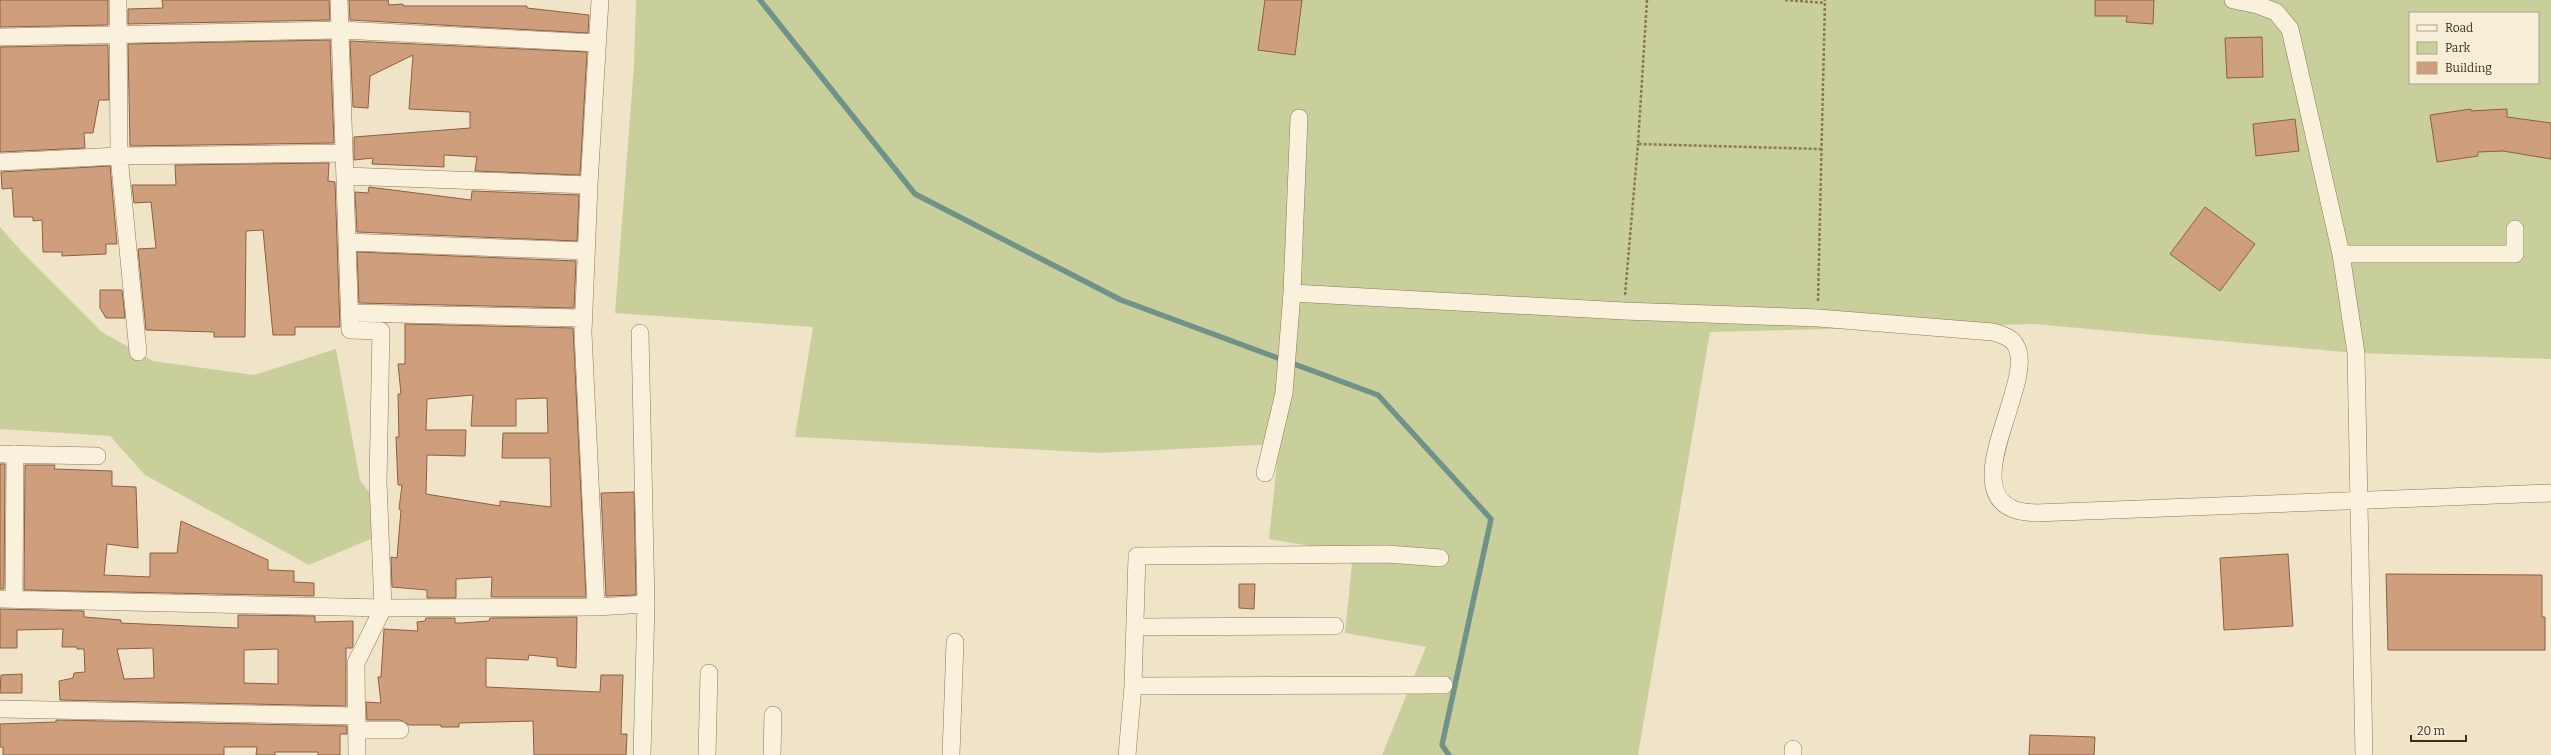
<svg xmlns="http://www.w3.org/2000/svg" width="2551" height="755" font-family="Bitter,serif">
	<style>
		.green { fill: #c9cf9b; fill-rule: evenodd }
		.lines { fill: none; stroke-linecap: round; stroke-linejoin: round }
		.stream { stroke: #6f938a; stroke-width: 5.5 }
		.building { fill: #cf9f7d; stroke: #8d5f41; fill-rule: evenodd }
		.street-casing { stroke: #8d765c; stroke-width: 18 }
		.path { stroke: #8d765c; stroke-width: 2.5; stroke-dasharray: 3 2; stroke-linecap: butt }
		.street { stroke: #faf1dc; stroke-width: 17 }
	</style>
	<rect width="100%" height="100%" fill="#f0e4c8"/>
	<!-- green -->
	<path class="green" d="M636 0H2551V359L2356 353 2034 324 1710 332 1638 755H1382L1426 647 1345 633 1353 553 1269 539 1279 444 1100 453 795 437 813 327 615 313 634 65ZM2410 13H2538V83H2410Z
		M0 227 24 254 102 332 153 361 254 375 336 349 360 480 374 499 373 538 309 565 145 475 110 436 0 429Z"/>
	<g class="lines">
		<!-- stream -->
		<path class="stream" d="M760 0 915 194 1121 300 1378 395 1491 519 1442 745 1449 755"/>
	</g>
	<!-- building -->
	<path class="building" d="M0 0H108V25L0 27Z
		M162 0H329L330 20 128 24V9L163 8Z
		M349 0H388L389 5 403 4V6H527V8L589 15 588 33 350 20Z
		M1265 0H1302L1295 55 1258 50Z
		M2095 0H2154L2153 24 2126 22 2127 16H2095Z
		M2262 37 2263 77 2227 78 2225 38Z
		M330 40 334 143 130 146 128 44Z
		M350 41 587 52 580 175 475 171 477 157 444 155V167L372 164 373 158 354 160V137L470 128V112L409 109 413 55 370 76 368 108 353 107Z
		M108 45 109 100H99L93 133H84L85 148 0 152V47Z
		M2471 109V111L2507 109V117L2551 123V159L2503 151 2478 152V156L2437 162 2430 115Z
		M2295 119 2299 151 2256 156 2253 124Z
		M329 163 328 181 335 182 340 327H295V335H273L263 230 246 231 245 337H214V332L146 330 138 249 156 248 151 202 134 203 132 185H176L175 165Z
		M110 166 117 244H106V254L62 256V252H43L42 220 33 221V217H14L12 188 2 189 1 172Z
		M369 187 471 200 472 191 579 195 577 241 357 232 355 192 368 193Z
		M2205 207 2255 244 2220 291 2170 254Z
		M357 252 576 261 574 308 359 303Z
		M100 290H122L125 318H106L100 308Z
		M405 324 573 328 586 597H491L492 577 456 579V598H427V590L392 587 391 557 397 558 401 510 399 509 402 485H398L396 437H399L398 394H401L398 364H405ZM473 395 471 426H516V399L547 398 548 433H503L502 458H550L551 507 500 501V506L426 494 427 455 465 456 466 430H426L427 399Z
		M0 464H5L4 589H0Z
		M25 465H55L54 469 112 471V486L136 487 138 548 107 544 104 575 150 577V553H177L181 521 268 560V570L294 571V582L314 583V596L24 590Z
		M634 492 636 595 606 596 601 493Z
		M2288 554 2293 626 2224 630 2220 558Z
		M2386 574 2542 575V617H2545V650H2388Z
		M1239 584H1255L1254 609 1239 608Z
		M0 609 84 611V617L121 620V623L166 625 238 628V615L315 616V622L353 621V646L352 648H346V706L60 700 59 681 73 678 74 673 85 672 84 649H77V647H62L63 629 17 630V648H0ZM153 648 154 678 124 679 117 649ZM278 649V684L244 683V650Z
		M577 617 576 668 557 666V658L529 655 528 660 486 658V687L600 692 601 675H623L621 734H627L626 755H534L533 721 459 723V727H441V725H409L400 720H367L366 702 381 703 378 677H381L384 629 418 631 417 622 425 621 426 618H455V623H462L489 621 490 618Z
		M22 674V693H0L1 675Z
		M56 720 347 726V734H340V755H318V752H275V755H256L257 747H224V755H3V747H0V724L56 722Z
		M2030 735 2095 737 2094 755H2029Z"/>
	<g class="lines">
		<defs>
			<path id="street" d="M118 0 119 156 138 352
				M339 0 350 330 381 331 378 482 383 608 356 663 357 755
				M2233 0 2258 5 2276 12 2290 29 2341 254 2356 353 2364 755
				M0 37 340 30 597 43
				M1299 118 1292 293 1624 311 1818 318 1993 332C2002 335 2012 337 2016 346 2036 381 1958 486 2013 509 2019 512 2028 512 2035 513L2551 493
				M0 162 119 156 344 153
				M345 176 589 185
				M347 242 586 251
				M2341 254H2515V229
				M350 313 583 318
				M640 333 646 604 642 755
				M0 454 97 456
				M1265 473 1284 393 1292 293
				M0 599 383 608 596 607 646 604
				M14 599 15 454
				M596 607 583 333 589 185 600 0
				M1135 627 1335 626
				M1133 686 1444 685
				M0 709 357 716
				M358 730H400
				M1793 749V755
				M707 755 709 673
				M772 755 773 715
				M951 755 955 642
				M1127 755 1133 686 1137 556 1387 554 1440 558"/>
		</defs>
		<!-- street casing -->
		<use href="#street" class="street-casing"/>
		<!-- path -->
		<path class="path" d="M1647 0 1638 144 1821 149
			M1785 0 1825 3
			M1625 295 1638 144
			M1818 301 1825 0"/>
		<!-- street -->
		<use href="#street" class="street"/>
	</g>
	<!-- legend -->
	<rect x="2409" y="12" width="130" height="72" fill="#f7eed8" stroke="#ada18e"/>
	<rect x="2417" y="25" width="20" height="6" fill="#faf1dc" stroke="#ada18e"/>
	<text x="2445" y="32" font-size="12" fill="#3d2e20">Road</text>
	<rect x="2417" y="42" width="20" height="12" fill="#c9cf9b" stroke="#ada18e"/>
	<text x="2445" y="52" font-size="12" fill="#3d2e20">Park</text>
	<rect x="2417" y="62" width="20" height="12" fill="#cf9f7d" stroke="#ada18e"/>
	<text x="2445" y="72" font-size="12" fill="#3d2e20">Building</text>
	<!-- scale -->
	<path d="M2411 735v6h55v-6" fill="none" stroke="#3d2e20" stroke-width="2"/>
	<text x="2417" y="735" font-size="12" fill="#3d2e20" stroke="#f7eed8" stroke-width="3" paint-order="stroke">20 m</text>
</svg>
